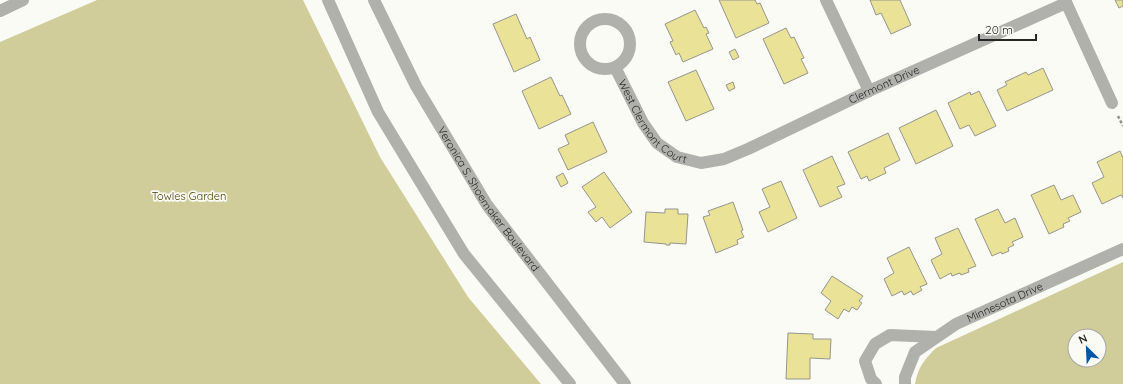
<svg xmlns="http://www.w3.org/2000/svg" width="1123" height="384" font-family="Quicksand,sans-serif">
	<style>
		.green { fill: #d1cd9b; fill-rule: evenodd }
		.building { fill: #eae397; stroke: #959590 }
		.lines { fill: none; stroke-linecap: round; stroke-linejoin: round }
		.path { stroke: #91918d; stroke-width: 2.5; stroke-dasharray: 3 2; stroke-linecap: butt }
		.minor { stroke: #b0b0ad; stroke-width: 12 }
		.labels { text-anchor: middle; dominant-baseline: central; stroke-width: 3.5; stroke-linejoin: round; paint-order: stroke }
		.street-label { font-size: 11px; fill: #262624; stroke: #fbfbf5 }
		.park-label { font-size: 11px; fill: #484205; stroke: #fbfbf5 }
	</style>
	<rect width="100%" height="100%" fill="#fbfbf5"/>
	<!-- green -->
	<path class="green" d="M97 0H303L380 157 468 297 541 384H0V42Z
		M1123 262V384H915C918 367 924 360 936 348ZM1075 336H1099V360H1075Z"/>
	<!-- building -->
	<path class="building" d="M719 0H755L757 4 760 3 769 23 736 38Z
		M870 0H900L911 25 891 34 881 13 876 15Z
		M1115 0H1123V6L1119 8Z
		M695 10 704 28 706 27 709 33 706 34 713 49 683 62 679 53 676 55 670 42 673 41 665 24Z
		M516 14 527 39 530 37 540 60 514 72 493 24Z
		M786 28 791 38 794 37 804 58 801 59 808 73 784 84 763 39Z
		M735 49 739 57 733 60 729 52Z
		M1043 68 1053 90 1007 111 997 90 1007 85 1005 82 1026 72 1028 75Z
		M696 70 714 109 686 121 668 82Z
		M551 77 560 96 562 95 571 114 539 129 522 91Z
		M733 82 735 88 729 91 726 85Z
		M979 91 996 126 975 136 969 125 960 129 948 103 970 92 971 95Z
		M936 110 953 146 916 164 899 128Z
		M593 122 607 152 568 170 558 149 569 144 565 135Z
		M888 133 900 160 884 168 886 173 869 181 867 176 861 179 848 152Z
		M1120 151 1123 158V198L1121 195 1102 204 1092 183 1104 177 1097 162Z
		M832 156 845 184 837 187 842 197 820 207 803 170Z
		M604 172 632 212 610 228 602 217 596 222 588 212 596 207 582 187Z
		M563 173 568 183 561 187 556 177Z
		M781 181 797 218 768 232 759 212 770 207 762 189Z
		M1054 185 1061 200 1073 195 1081 212 1068 218 1070 221 1063 224 1064 227 1049 234 1031 195Z
		M733 202 743 230 741 231 744 237 737 240 738 244 716 253 703 217 710 215 708 211Z
		M665 209H678V214H688L686 244 670 243V245H666V244L644 242 646 212 665 213Z
		M998 209 1005 223 1015 218 1023 237 1012 242 1014 245 1008 248 1009 251 1002 254 1001 252 992 256 975 219Z
		M958 228 976 266 968 269 969 272 961 275 960 273 952 276 951 273 940 279 931 260 942 254 935 238Z
		M909 247 927 284 920 287 922 290 913 295 911 291 904 295 902 291 892 296 884 279 894 273 887 258Z
		M832 276 863 296 859 301 862 303 857 310 852 307 849 312 844 309 838 319 825 310 831 301 821 293Z
		M788 333 813 334V339H831L830 359 810 358V379H786Z"/>
	<g class="lines">
		<!-- path -->
		<path class="path" d="M1118 116 1123 126"/>
		<!-- minor -->
		<g class="minor">
			<path d="M328 0 378 112 464 254 570 384"/>
			<path id="s1" d="M374 0 416 86 487 205 625 384"/>
			<path d="M826 0 869 91"/>
			<path d="M1065 0 1112 103"/>
			<path d="M0 11 23 0"/>
			<circle cx="605" cy="44" r="25"/>
			<path id="s2" d="M615 67 643 123 657 143 677 157 701 163 724 159 748 149 869 91 1066 3"/>
			<path d="M876 384 871 379 865 361 875 344 890 335 936 337"/>
			<path id="s3" d="M905 384V377L915 352 956 324 1123 249"/>
		</g>
	</g>
	<g class="labels">
		<!-- street labels -->
		<g class="street-label">
			<text stroke="none"><textPath href="#s2" startOffset="336">Clermont Drive</textPath></text>
			<text stroke="none"><textPath href="#s2" startOffset="68">West Clermont Court</textPath></text>
			<text stroke="none"><textPath href="#s1" startOffset="230">Veronica S. Shoemaker Boulevard</textPath></text>
			<text stroke="none"><textPath href="#s3" startOffset="137">Minnesota Drive</textPath></text>
		</g>
		<!-- park labels -->
		<g class="park-label">
			<text x="189" y="196">Towles Garden</text>
		</g>
	</g>
	<!-- north arrow -->
	<g transform="translate(1087 348) rotate(336)"><circle r="19" fill="#fbfbf5" stroke="#a6a6a1"/>
	<path d="M0-3L7 15L0 10L-7 15Z" fill="#0257a5"/>
	<text y="-6" font-size="11" font-weight="bold" text-anchor="middle" fill="#262624">N</text>
	</g>
	<!-- scale -->
	<path d="M979 34v6h57v-6" fill="none" stroke="#262624" stroke-width="2"/>
	<text x="985" y="34" font-size="12" fill="#262624" stroke="#fbfbf5" stroke-width="3" paint-order="stroke">20 m</text>
</svg>
